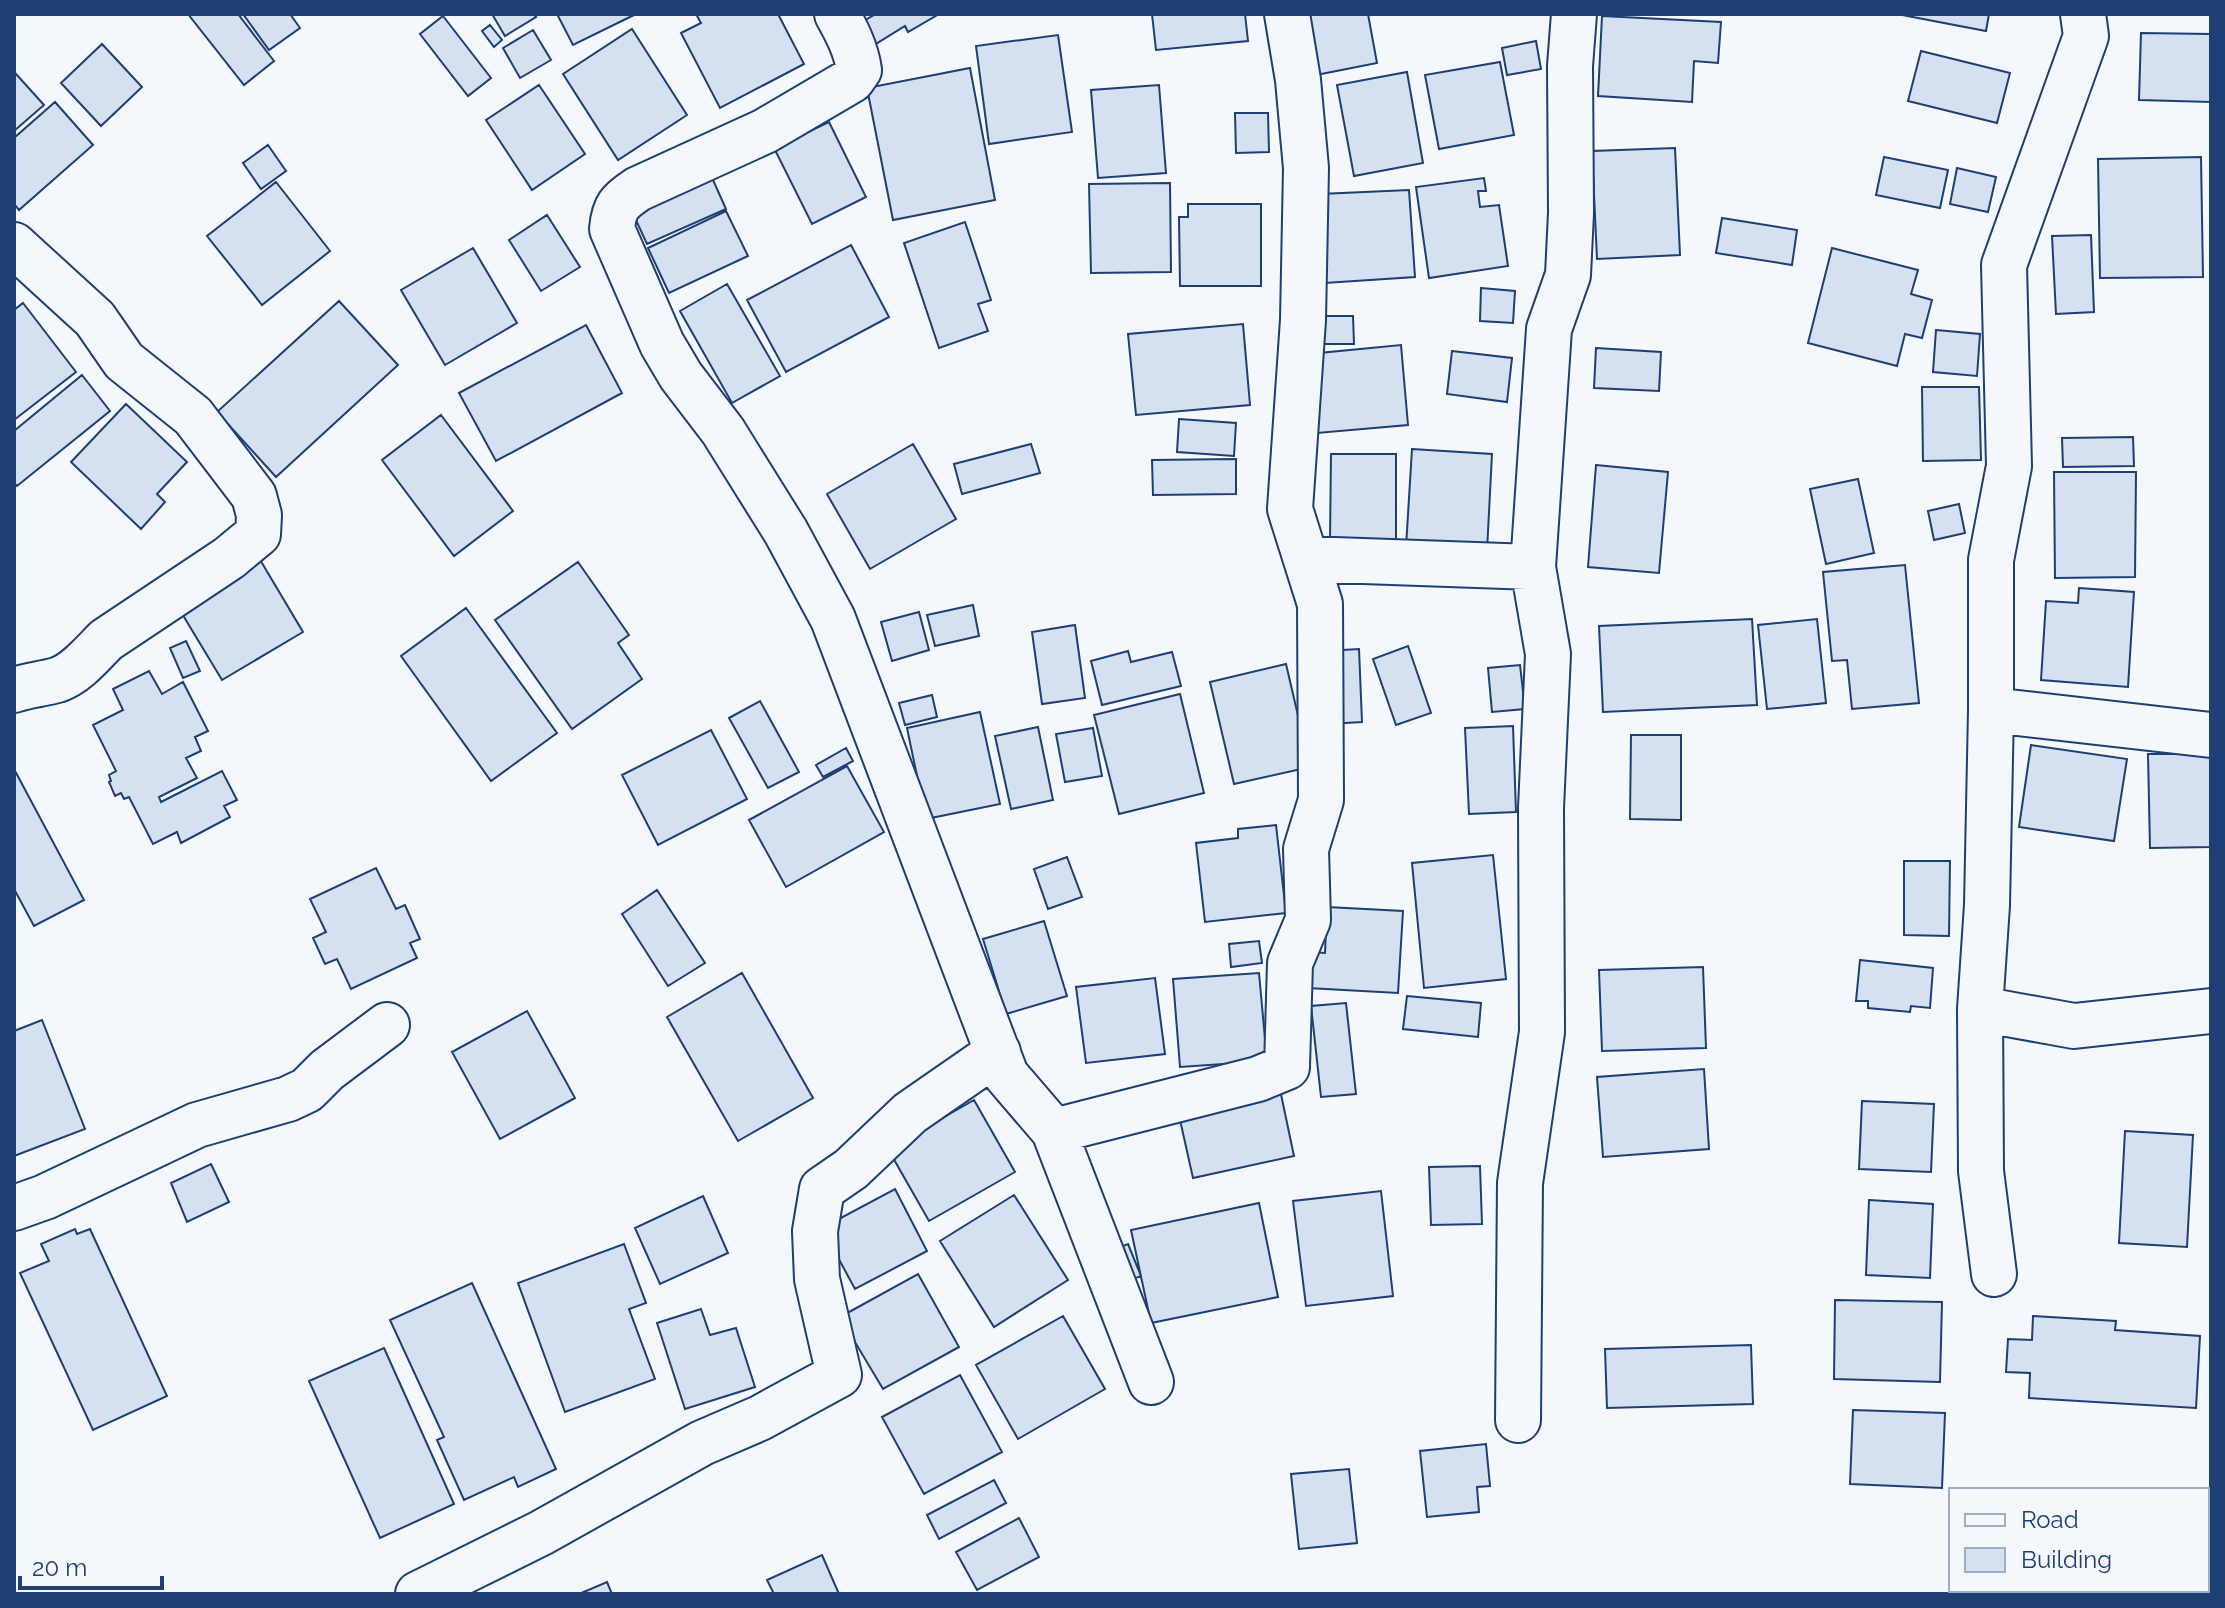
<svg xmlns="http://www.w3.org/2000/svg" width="2225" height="1608" font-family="Raleway,sans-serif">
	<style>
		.building { fill: #d5e0f0; stroke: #1d3f73; stroke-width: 2 }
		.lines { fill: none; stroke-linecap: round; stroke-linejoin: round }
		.minor-casing { stroke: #1d3f73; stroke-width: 48 }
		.minor { stroke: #f4f7fb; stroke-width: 44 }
	</style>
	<rect width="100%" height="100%" fill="#f4f7fb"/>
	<!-- building -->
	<path class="building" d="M188 14H238L274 61 244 85Z
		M243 14H290L300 28 269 50Z
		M492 14H533L536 17 505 36Z
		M557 14H636L573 45Z
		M696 14H778L804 64 720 108 681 33 701 23Z
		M876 14H939L908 32 905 26 866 50 853 27Z
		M1152 14H1245L1248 41 1156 50Z
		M1299 14H1368L1377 63 1311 76Z
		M1897 14H1989L1986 31Z
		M443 16 491 78 468 96 420 34Z
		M1602 16 1721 22 1718 63 1694 61 1692 102 1598 96Z
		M490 25 502 40 494 47 482 31Z
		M632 29 687 115 618 160 563 74Z
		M533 30 551 60 520 78 503 48Z
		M2141 33 2211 34V102L2139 100Z
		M1058 35 1072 132 989 144 976 46Z
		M1536 41 1541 69 1507 75 1502 48Z
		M102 44 142 87 101 126 61 83Z
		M1921 51 2010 73 1997 123 1908 101Z
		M1500 62 1514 135 1439 149 1425 75Z
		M970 68 995 200 893 220 867 88Z
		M1407 72 1423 163 1354 176 1337 85Z
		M16 74 44 105 14 131V76Z
		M539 85 585 154 532 190 486 120Z
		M1159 85 1166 173 1098 178 1091 90Z
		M55 102 93 145 19 210 14 204V138Z
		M1235 113H1268L1269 152 1236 153Z
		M829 122 866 197 812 224 774 148Z
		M268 145 286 171 261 189 243 163Z
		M1675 148 1680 255 1597 259 1592 151Z
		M1884 157 1948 170 1940 208 1876 195Z
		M2201 157 2203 277 2100 278 2098 159Z
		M1957 168 1996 177 1988 212 1950 204Z
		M709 171 726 209 647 244 629 205Z
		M1484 178 1486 191H1478L1480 207 1499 205 1508 266 1429 278 1416 187Z
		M276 182 330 251 262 305 207 236Z
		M1170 183 1171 272 1091 273 1089 184Z
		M1409 190 1415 277 1325 283 1320 194Z
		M1188 204H1261V286H1180L1179 217H1188Z
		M726 211 748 256 669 293 648 248Z
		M547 215 580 267 541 291 509 240Z
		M1722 218 1797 230 1792 265 1716 253Z
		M965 222 991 300 978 304 988 331 939 348 904 243Z
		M2091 235 2094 312 2056 314 2052 236Z
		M851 245 889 317 786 372 747 300Z
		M473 248 517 323 445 365 401 290Z
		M1832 248 1918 270 1911 294 1932 300 1922 338 1905 334 1897 366 1808 343Z
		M727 284 780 376 732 403 680 311Z
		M1481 288 1515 291 1513 323 1480 321Z
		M339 301 398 365 276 477 217 412Z
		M23 303 76 372 14 420V310Z
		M1306 316H1353L1354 344H1306Z
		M1243 324 1250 405 1136 415 1128 334Z
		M586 325 622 393 496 461 459 393Z
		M1936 330 1980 334 1977 376 1933 372Z
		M1401 345 1408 425 1317 433 1309 354Z
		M1596 348 1661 352 1659 391 1594 388Z
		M1452 351 1512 358 1507 402 1447 394Z
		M82 375 110 411 17 486 14 483V431Z
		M1922 387H1979L1981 460 1923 461Z
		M126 404 187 462 157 494 165 502 141 529 71 462Z
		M441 415 513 511 454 556 382 460Z
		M1179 419 1236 423 1234 456 1177 452Z
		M2133 437 2134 466 2063 467 2062 438Z
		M913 444 956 519 870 569 827 494Z
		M1031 444 1040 473 962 494 954 464Z
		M1412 449 1492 454 1487 551 1406 547Z
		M1331 454H1396V540L1330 539Z
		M1236 459V494L1153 495 1152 460Z
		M1596 465 1668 472 1659 573 1588 567Z
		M2054 472H2136L2135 577 2055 578Z
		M1858 479 1874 553 1826 564 1810 489Z
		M1959 504 1965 533 1934 540 1928 511Z
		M256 553 303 632 222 680 175 602Z
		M578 562 629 635 618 643 642 679 572 729 495 620Z
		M1905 565 1919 703 1852 709 1847 660 1832 661 1823 572Z
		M2079 588 2134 592 2128 687 2041 680 2046 601 2078 603Z
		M973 605 979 636 935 646 927 615Z
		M466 608 557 733 491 781 401 656Z
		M919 612 929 650 892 661 881 622Z
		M1752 619 1757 705 1603 712 1599 626Z
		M1817 619 1826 703 1767 709 1758 625Z
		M1075 625 1085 698 1042 704 1032 632Z
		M186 641 200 671 183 678 170 648Z
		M1408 646 1431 713 1396 725 1373 659Z
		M1359 649 1362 722 1328 724 1325 651Z
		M1128 651 1131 662 1172 652 1181 686 1102 705 1091 661Z
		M1286 664 1310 767 1234 784 1210 682Z
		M1520 665 1525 709 1492 712 1488 668Z
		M149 671 162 694 183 682 208 731 195 737 201 751 186 758 197 778 159 797 161 802 222 771 237 800 224 806 230 817 181 843 177 832 153 844 129 797 124 799 121 793 115 796 109 782 111 781 109 775 116 771 93 725 123 710 113 689Z
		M1180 694 1204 793 1119 814 1094 715Z
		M932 695 937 717 905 725 899 703Z
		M760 701 799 772 768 788 729 718Z
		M980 712 1000 804 926 819 907 728Z
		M1513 726 1516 812 1469 814 1465 728Z
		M1038 727 1053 800 1011 809 995 736Z
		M1093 728 1102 776 1065 782 1056 734Z
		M711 730 747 799 658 845 622 775Z
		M1631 735H1681V820L1630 819Z
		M2031 745 2127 759 2114 841 2019 827Z
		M846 748 853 761 823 777 816 765Z
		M2148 754H2211V847L2150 848Z
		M847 766 884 832 786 887 749 820Z
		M14 769 84 900 34 926 14 889Z
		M1276 825 1286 913 1205 922 1196 843 1238 838V829Z
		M1493 855 1506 979 1424 988 1412 863Z
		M1067 857 1082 897 1048 909 1034 869Z
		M1904 861H1950L1949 936 1904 935Z
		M376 868 396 909 405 905 420 939 410 943 417 958 351 989 337 959 325 964 313 938 326 932 310 899Z
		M657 890 705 963 668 986 622 914Z
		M1327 907 1403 911 1398 993 1308 988 1310 952 1325 953Z
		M1044 921 1067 996 1006 1014 983 939Z
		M1259 941 1262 963 1231 967 1229 944Z
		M1860 960 1933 968 1930 1008 1911 1006 1910 1012 1868 1008V1001H1856Z
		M1703 967 1706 1048 1602 1051 1599 970Z
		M742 973 813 1098 738 1141 667 1017Z
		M1259 973 1267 1061 1180 1067 1173 979Z
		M1155 978 1165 1054 1086 1063 1076 987Z
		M1407 996 1481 1003 1478 1037 1403 1029Z
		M1346 1003 1356 1094 1321 1097 1311 1006Z
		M527 1011 575 1098 500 1139 452 1052Z
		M42 1020 85 1129 14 1156V1031Z
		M1704 1069 1709 1149 1603 1157 1597 1077Z
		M1278 1080 1294 1156 1193 1178 1176 1102Z
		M974 1100 1015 1172 929 1221 888 1149Z
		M1862 1101 1934 1104 1931 1172 1859 1169Z
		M2125 1131 2193 1135 2187 1247 2119 1243Z
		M211 1164 229 1202 187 1222 171 1183Z
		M1480 1166 1482 1224 1431 1225 1429 1167Z
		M895 1189 927 1251 855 1289 822 1228Z
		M1381 1191 1393 1296 1306 1306 1293 1201Z
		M1014 1195 1068 1280 994 1327 940 1241Z
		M703 1196 728 1253 660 1284 635 1228Z
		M1869 1200 1933 1204 1930 1278 1866 1275Z
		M1259 1203 1278 1297 1151 1323 1131 1230Z
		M75 1229 77 1234 90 1229 167 1396 93 1430 20 1273 49 1261 41 1244Z
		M624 1244 646 1303 629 1309 655 1379 565 1412 518 1283Z
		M1128 1244 1141 1276 1120 1284 1107 1252Z
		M918 1274 959 1347 883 1389 840 1317Z
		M472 1283 556 1469 518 1487 514 1477 464 1500 437 1440 444 1437 390 1320Z
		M1835 1300 1942 1302 1940 1382 1834 1379Z
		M701 1309 710 1335 736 1328 755 1387 685 1409 657 1323Z
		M1063 1316 1105 1389 1018 1439 976 1365Z
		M2033 1316 2116 1321 2115 1330 2200 1336 2196 1408 2029 1398 2030 1373 2006 1372 2008 1339 2032 1340Z
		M1751 1345 1753 1404 1607 1408 1605 1349Z
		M384 1348 454 1504 380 1538 309 1381Z
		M960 1375 1002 1452 924 1494 882 1417Z
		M1853 1410 1945 1413 1942 1488 1850 1484Z
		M1486 1444 1490 1486 1477 1487 1479 1512 1427 1517 1420 1451Z
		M1349 1469 1357 1543 1299 1549 1291 1474Z
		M994 1480 1006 1503 939 1539 927 1515Z
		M1019 1518 1039 1557 977 1590 956 1552Z
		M822 1555 839 1594H774L767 1580Z
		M607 1582 612 1594H579Z"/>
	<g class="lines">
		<defs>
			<path id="minor" d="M837 14C847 32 856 49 859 70L852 80 765 131 638 189C620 201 614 206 612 229L662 344 681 376 723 431 786 532 833 619 1006 1075 1054 1131 1151 1382
				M14 245 95 319 124 361 193 416 254 496 259 515 258 534 229 558 106 640C93 653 76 674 57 680 43 684 28 685 14 690
				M1306 559 1533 567
				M1991 710 2211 735
				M1980 1009 2074 1026 2211 1011
				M1054 1131 1258 1079 1287 1067 1290 963 1308 920 1306 849 1321 800 1320 604 1290 509 1303 320 1306 168 1298 80 1287 14
				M14 1208 45 1197 197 1125 288 1099 307 1090 327 1070 387 1025
				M1994 1274 1981 1171 1980 1009 1987 905 1991 710V560L2009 466 2004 265 2086 36 2083 14
				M1518 1420 1520 1183 1542 1032 1541 808 1548 654 1533 567 1549 329 1568 275 1571 213 1570 66 1574 14
				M418 1594 541 1533 702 1443 760 1418 839 1375 817 1279 815 1231 822 1189 851 1169 910 1113 998 1052"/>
		</defs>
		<!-- minor casing -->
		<use href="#minor" class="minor-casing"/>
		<!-- minor -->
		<use href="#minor" class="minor"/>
	</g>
	<!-- border -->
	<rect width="2225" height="1608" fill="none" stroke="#1d3f73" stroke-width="32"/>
	<!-- legend -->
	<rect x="1949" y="1488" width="260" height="104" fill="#f4f7fb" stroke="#9eadc5" stroke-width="2"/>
	<rect x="1965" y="1514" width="40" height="12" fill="#f4f7fb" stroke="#9eadc5" stroke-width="2"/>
	<text x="2021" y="1528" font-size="24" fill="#1d3f73">Road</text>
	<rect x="1965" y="1548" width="40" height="24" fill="#d5e0f0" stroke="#9eadc5" stroke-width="2"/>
	<text x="2021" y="1568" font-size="24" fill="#1d3f73">Building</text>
	<!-- scale -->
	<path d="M20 1576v12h142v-12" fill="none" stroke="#1d3f73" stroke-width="4"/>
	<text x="32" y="1576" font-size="24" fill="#1d3f73" stroke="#f4f7fb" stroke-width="6" paint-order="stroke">20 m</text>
</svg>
